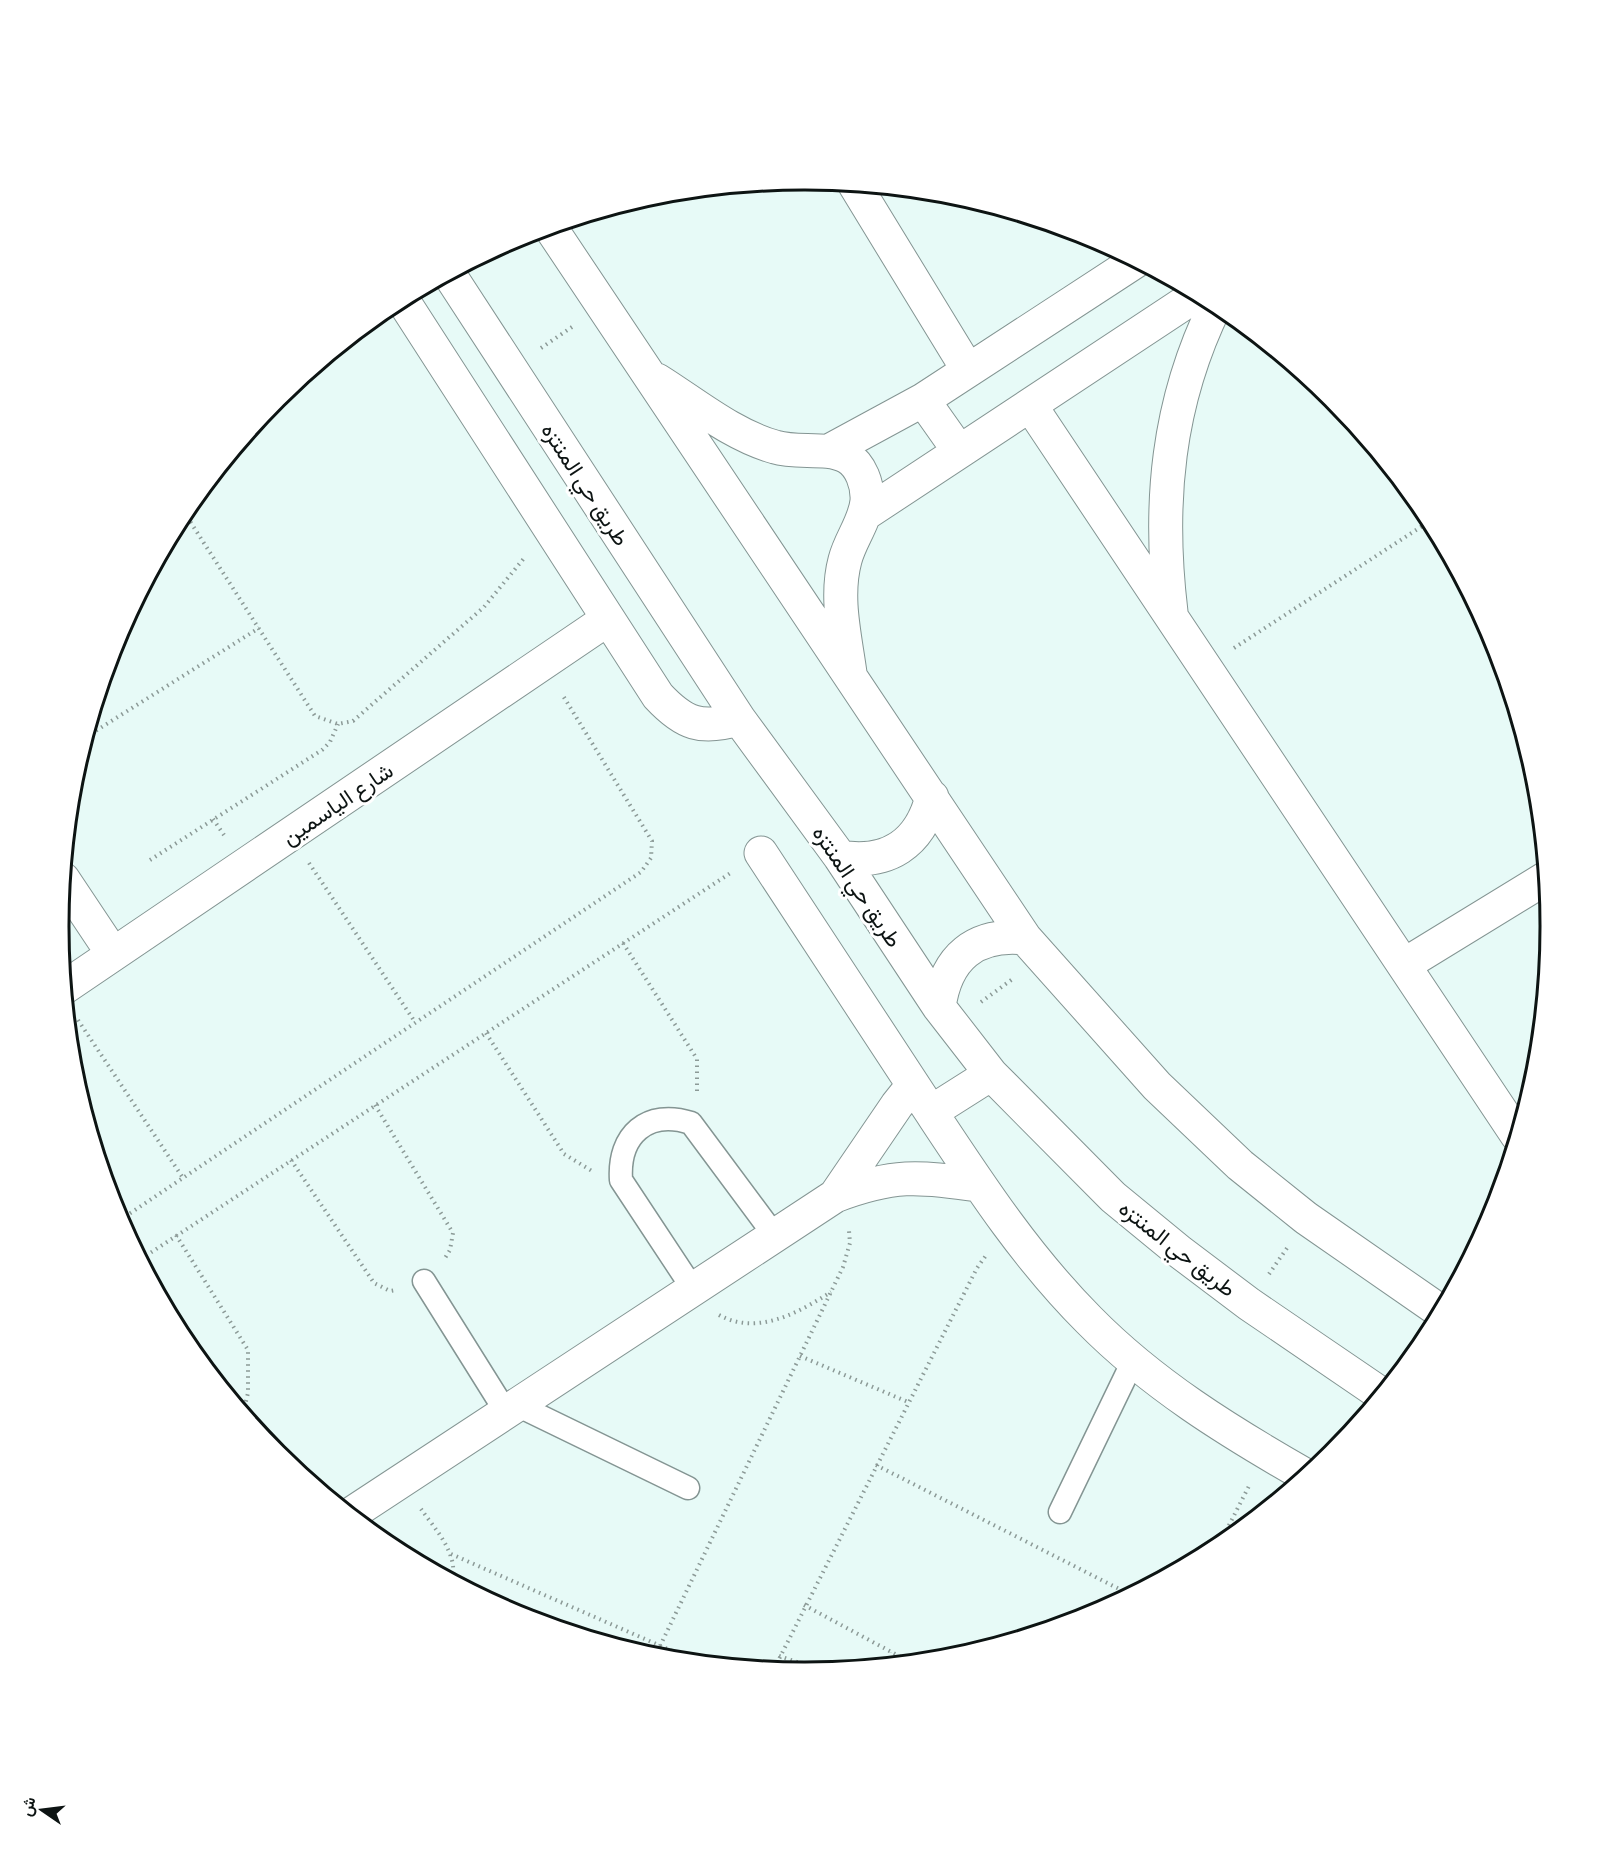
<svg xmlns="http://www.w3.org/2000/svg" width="1609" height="1852" font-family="Commissioner,Vazirmatn,sans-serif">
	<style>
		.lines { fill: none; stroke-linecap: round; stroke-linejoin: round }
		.lane-casing { stroke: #849593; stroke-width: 25 }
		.street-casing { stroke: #849593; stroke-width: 35 }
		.path { stroke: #8c9a97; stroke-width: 4; stroke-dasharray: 1.5 4.5; stroke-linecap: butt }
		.lane { stroke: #fff; stroke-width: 22 }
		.street { stroke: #fff; stroke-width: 33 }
		.labels { text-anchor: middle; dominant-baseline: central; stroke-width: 6; stroke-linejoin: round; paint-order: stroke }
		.street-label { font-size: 22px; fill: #0d1413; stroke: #fff }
		.rim { fill: none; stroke: #0d1413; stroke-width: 3 }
	</style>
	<rect width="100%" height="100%" fill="#e7faf7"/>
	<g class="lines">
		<defs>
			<path id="lane" d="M424 1281 506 1412
				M693 1289 621 1180C618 1135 647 1109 691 1123L775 1236
				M517 1405 688 1488
				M1060 1512 1133 1361"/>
			<path id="street" d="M855 185 968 370
				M550 227 1025 938 1157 1086 1240 1165 1306 1218 1440 1311
				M449 274 739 719 840 857 939 1007 991 1074 1113 1197 1180 1252 1249 1304 1381 1394
				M402 299 658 696C684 724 701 730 739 719
				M657 380C694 403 732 435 775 447 798 454 826 446 847 457 861 465 868 485 867 501 865 522 850 540 845 560 835 597 845 636 850 673
				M923 400 959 451
				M1030 405 1517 1135
				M829 451 923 400 1136 261
				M865 514 1198 294
				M1171 612C1158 504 1167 403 1216 304
				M761 853C816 936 870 1020 925 1103 976 1180 1024 1255 1089 1320 1152 1384 1228 1431 1305 1475
				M840 857C888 865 920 844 932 797
				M63 879 113 954
				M1404 965 1546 878
				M65 987 608 619
				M939 1007C946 957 975 933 1025 938
				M931 1112 991 1074
				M835 1196 897 1105 913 1085
				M351 1514 835 1196C893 1174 918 1176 978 1185"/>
		</defs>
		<!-- lane casing -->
		<use href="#lane" class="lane-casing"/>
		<!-- street casing -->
		<use href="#street" class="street-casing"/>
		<!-- path -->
		<path class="path" d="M541 348 572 327
			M184 512 315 716 338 724 353 721 484 607 525 557
			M1234 648 1430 521
			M86 737 259 628
			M213 819 224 835
			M150 860 322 750 330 742 338 724
			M309 863 415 1022
			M623 943 697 1059V1093
			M981 1002 1014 978
			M78 1020 183 1178
			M486 1033 564 1154 592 1171
			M375 1105 453 1233 450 1250 445 1258
			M291 1160 374 1283 390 1291 396 1290
			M120 1220 641 872 651 858 652 841 562 694
			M176 1235 248 1350V1393L243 1413
			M141 1259 732 872
			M1269 1274 1287 1248
			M719 1315C757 1336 798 1313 831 1292
			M800 1356 908 1402
			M876 1465 1129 1594
			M421 1509C435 1529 459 1554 452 1580
			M1218 1547 1250 1484
			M451 1554 695 1661
			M804 1605 910 1662
			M660 1646 843 1267 850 1243 849 1231
			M779 1656 821 1670
			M887 1664 890 1652
			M774 1669 977 1268 987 1254"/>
		<!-- lane -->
		<use href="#lane" class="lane"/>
		<!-- street -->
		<use href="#street" class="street"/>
	</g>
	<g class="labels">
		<!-- street labels -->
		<g class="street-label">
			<text transform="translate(586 484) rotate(57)">طريق حي المنتزه</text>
			<text transform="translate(337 803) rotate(-34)">شارع الياسمين</text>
			<text transform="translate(858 886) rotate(56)">طريق حي المنتزه</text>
			<text transform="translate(1178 1248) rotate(38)">طريق حي المنتزه</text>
		</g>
	</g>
	<!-- crop -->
	<path d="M0 0H1609V1852H0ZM804 190H805A735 735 0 0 1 1540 925V927A735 735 0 0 1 805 1662H804A735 735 0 0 1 69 927V925A735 735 0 0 1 804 190Z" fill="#fff" fill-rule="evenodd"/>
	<path class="rim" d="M804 190H805A735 735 0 0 1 1540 925V927A735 735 0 0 1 805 1662H804A735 735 0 0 1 69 927V925A735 735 0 0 1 804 190Z"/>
	<!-- north arrow -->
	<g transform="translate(42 1810) rotate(284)" stroke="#ffffff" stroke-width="4.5" paint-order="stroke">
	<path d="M0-4.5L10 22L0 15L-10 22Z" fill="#0d1413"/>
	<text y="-9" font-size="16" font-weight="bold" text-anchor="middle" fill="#0d1413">ش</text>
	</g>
</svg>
